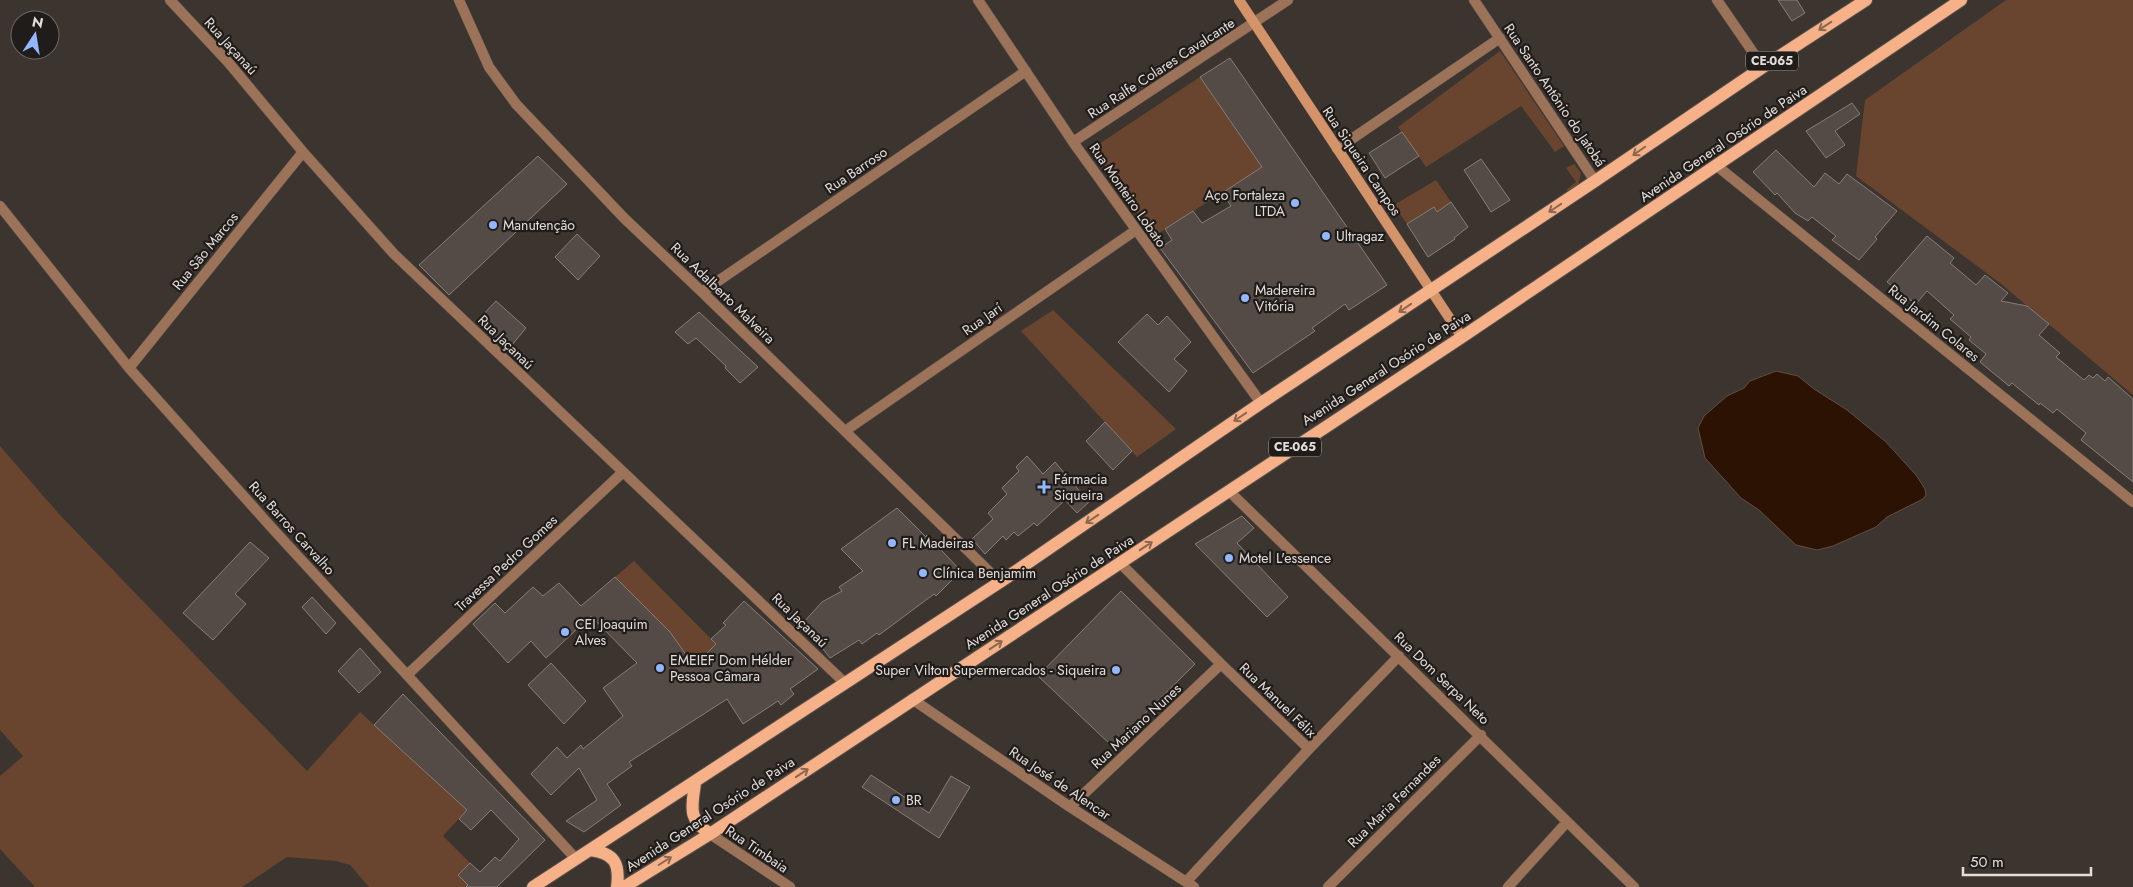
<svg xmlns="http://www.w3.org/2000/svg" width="2133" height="887" font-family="Jost,sans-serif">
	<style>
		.green { fill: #69452f }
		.water { fill: #2b1202; stroke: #624f43 }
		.building { fill: #544b46; stroke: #887e79 }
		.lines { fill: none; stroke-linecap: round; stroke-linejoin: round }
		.street-casing { stroke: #5a524e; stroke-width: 11 }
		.secondary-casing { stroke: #5a524e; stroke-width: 11 }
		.primary-casing { stroke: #5a524e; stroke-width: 14 }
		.street { stroke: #9c7259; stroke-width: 10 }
		.secondary { stroke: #d5936a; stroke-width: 10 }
		.primary { stroke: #f6b188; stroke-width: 12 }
		.oneway { stroke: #8b6651 }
		.poi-dot { fill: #92b7fd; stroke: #201c1a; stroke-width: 2 }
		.labels { text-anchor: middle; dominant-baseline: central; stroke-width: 4.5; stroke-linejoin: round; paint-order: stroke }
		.shield { fill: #201c1a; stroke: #a8a3a0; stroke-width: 1 }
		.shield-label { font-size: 12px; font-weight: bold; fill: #e3ddda }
		.street-label { font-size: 14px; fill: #e3ddda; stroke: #201c1a }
		.poi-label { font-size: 14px; fill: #e3ddda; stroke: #201c1a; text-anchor: start }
	</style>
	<rect width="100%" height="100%" fill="#3c342f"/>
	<!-- green -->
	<path class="green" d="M2006 0H2133V395L2000 283 1856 176 1865 100Z
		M1500 51 1564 146 1555 152 1521 106 1426 167 1398 127Z
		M1200 77 1262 167 1153 237 1093 148Z
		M1574 164 1581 173 1578 186 1567 192V189L1576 182 1566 168Z
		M1436 180 1451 202 1437 212 1434 207 1407 224 1394 205Z
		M1053 310 1176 429 1137 457 1021 331Z
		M0 446 59 514 307 771 360 712 467 810 443 836 470 863 458 875 470 887H369L350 865 336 861 287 857 242 887H35L0 849V776L23 756 0 730Z
		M634 561 716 644 693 665 670 632 615 577Z"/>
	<!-- water -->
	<path class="water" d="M1776 371 1798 376 1814 389 1847 410 1885 441 1916 475 1925 489 1926 495 1923 499 1887 517 1876 527 1833 546 1817 550 1796 545 1759 510 1741 498 1705 458 1698 428 1704 416 1727 396 1744 388 1750 381Z"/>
	<!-- building -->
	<path class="building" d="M1778 0H1797L1805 13 1792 21Z
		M1230 58 1387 285 1349 310 1345 304 1312 328 1315 331 1253 373 1160 248 1172 240 1165 229 1193 211 1202 223 1231 206 1222 193 1262 167 1200 77Z
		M1852 103 1860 114 1835 131 1845 145 1826 158 1806 131Z
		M1402 132 1419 156 1385 178 1369 153Z
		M1776 150 1814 187 1825 173 1839 184 1847 174 1897 211 1875 237 1877 239 1859 260 1832 240 1836 236 1812 217 1808 221 1795 213 1777 193 1775 195 1753 172Z
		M538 156 567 184 449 295 419 265Z
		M1481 159 1510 200 1491 212 1464 170Z
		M1451 202 1468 227 1454 238 1455 239 1428 257 1407 224 1434 207 1437 212Z
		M577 234 600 256 578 280 555 257Z
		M1927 236 1954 258 1950 263 1976 285 1985 275 2008 293 2001 301 2027 306 2049 324 2039 335 2060 353 2056 357 2084 380 2089 375 2093 378 2097 374 2105 381 2108 377 2133 399V482L2081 440 2086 433 2057 409 2053 413 2040 403 2039 405 2012 383 2009 386 1980 362 1986 354 1969 340 1971 337 1950 319 1954 315 1927 291 1916 304 1887 282Z
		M496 301 526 328 507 351 492 336 495 333 479 319Z
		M699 312 758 367 740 383 725 368 726 366 696 338 688 344 675 332Z
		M1147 314 1158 325 1167 316 1191 342 1174 359 1187 371 1169 392 1118 342Z
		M1105 422 1132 451 1113 470 1086 441Z
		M1027 456 1043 474 1055 462 1089 502 1077 513 1065 500 1037 526 1034 523 1018 536 1014 532 1006 540 1003 536 985 554 972 539 993 519 988 513 1007 494 1002 488 1019 471 1016 467Z
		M897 508 926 537 927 535 961 571 936 596 934 594 879 635 877 633 862 644 859 640 830 658 803 623 822 602 842 591 839 587 863 571 841 549Z
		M1242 516 1254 528 1237 543 1288 597 1267 617 1195 544Z
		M250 542 269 558 235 594 246 604 213 640 183 613Z
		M615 577 670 632 694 666 716 644 711 639 726 625 723 623 744 601 818 669 790 689 794 694 781 705 778 701 743 724 727 699 629 762 632 766 607 784 621 805 584 832 566 821 597 800 579 768 551 795 531 774 557 747 567 758 581 745 583 749 623 716 603 688 637 663 591 616 546 658 531 641 508 663 473 624 495 603 505 613 533 587 543 596 559 583 581 606Z
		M1121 591 1195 664 1112 746 1038 676Z
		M312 597 336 623 326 634 302 607Z
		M360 648 381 672 359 693 338 671Z
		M551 663 586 701 564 724 528 685Z
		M403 694 545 840 497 887H466L468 885 458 875 470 863 480 872 495 857 500 861 519 839 491 810 471 830 459 819 467 810 374 725Z
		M871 775 929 813 951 776 970 787 939 838 862 787Z"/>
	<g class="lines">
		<defs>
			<path id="street" d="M170 0 228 62 303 152 394 254 845 683
				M459 0 489 67 516 104 624 218 702 292 1000 582
				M978 0 1073 142 1261 403
				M1474 0 1595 181
				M1717 0 1763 67
				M1073 142 1288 0
				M1337 149 1500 38
				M1717 166 2133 502
				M0 206 129 368 272 528 576 859
				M702 292 1026 71
				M129 368 303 152
				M845 431 1136 230
				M1229 491 1634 887
				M1120 563 1221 664 1309 749 1186 882
				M407 675 623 472
				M912 699 1070 807 1194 887
				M1309 749 1399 656
				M1070 807 1221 664
				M710 834 790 887
				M1328 887 1481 735
				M1508 887 1567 822"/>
			<path id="secondary" d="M1239 0 1462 337"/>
			<path id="primary" d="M695 783C692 808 687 818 710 834
				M590 850C615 853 620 864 617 887
				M533 887 1000 582 1261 403 1595 181 1763 67 1866 0
				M624 887 710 834 1462 337 1961 0"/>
		</defs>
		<!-- street casing -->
		<use href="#street" class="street-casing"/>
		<!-- secondary casing -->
		<use href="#secondary" class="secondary-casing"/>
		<!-- primary casing -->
		<use href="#primary" class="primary-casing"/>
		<!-- street -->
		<use href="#street" class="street"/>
		<!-- secondary -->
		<use href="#secondary" class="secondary"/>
		<!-- primary -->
		<use href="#primary" class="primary"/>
	</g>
	<!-- one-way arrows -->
	<defs><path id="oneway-shaft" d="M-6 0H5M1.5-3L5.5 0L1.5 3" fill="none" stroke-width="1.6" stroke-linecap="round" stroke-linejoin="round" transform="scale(1.25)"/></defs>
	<g class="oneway">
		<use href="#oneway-shaft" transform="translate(1825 26) rotate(147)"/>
		<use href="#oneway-shaft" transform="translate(1639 151) rotate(145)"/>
		<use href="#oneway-shaft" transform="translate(1555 208) rotate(146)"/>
		<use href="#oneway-shaft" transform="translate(1405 308) rotate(146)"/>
		<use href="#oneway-shaft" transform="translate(1240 417) rotate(146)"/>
		<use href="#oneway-shaft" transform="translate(1092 519) rotate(146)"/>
		<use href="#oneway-shaft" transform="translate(1146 546) rotate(-33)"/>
		<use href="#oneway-shaft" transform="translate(996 645) rotate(-33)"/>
		<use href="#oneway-shaft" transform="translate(802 773) rotate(-34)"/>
		<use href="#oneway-shaft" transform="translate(665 861) rotate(-32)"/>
	</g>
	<!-- markers -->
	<g class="poi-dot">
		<circle cx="1295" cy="203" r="5"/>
		<circle cx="493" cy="225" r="5"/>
		<circle cx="1326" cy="236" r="5"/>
		<circle cx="1245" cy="298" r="5"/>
		<path d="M1041.5 479.5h5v5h5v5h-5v5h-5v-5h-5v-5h5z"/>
		<circle cx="892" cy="543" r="5"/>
		<circle cx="1229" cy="558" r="5"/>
		<circle cx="923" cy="573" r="5"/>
		<circle cx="565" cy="632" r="5"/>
		<circle cx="660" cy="668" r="5"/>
		<circle cx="1116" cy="670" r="5"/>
		<circle cx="896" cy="800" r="5"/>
	</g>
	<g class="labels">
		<!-- shield labels -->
		<g class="shield">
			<rect x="1746" y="51.5" width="52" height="19" rx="4"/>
			<rect x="1269" y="437.5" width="52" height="19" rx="4"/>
		</g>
		<g class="shield-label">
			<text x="1772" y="61">CE-065</text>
			<text x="1295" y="447">CE-065</text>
		</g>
		<!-- street labels -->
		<g class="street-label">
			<text transform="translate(231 46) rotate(48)">Rua Jaçanaú</text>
			<text transform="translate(1161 68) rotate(-33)">Rua Ralfe Colares Cavalcante</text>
			<text transform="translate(1555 95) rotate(56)">Rua Santo Antônio do Jatobá</text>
			<text transform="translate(1723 143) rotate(-34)">Avenida General Osório de Paiva</text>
			<text transform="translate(1362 161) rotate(56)">Rua Siqueira Campos</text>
			<text transform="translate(856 170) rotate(-34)">Rua Barroso</text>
			<text transform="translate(1128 195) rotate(55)">Rua Monteiro Lobato</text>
			<text transform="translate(205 251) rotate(-51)">Rua São Marcos</text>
			<text transform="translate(723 293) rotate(44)">Rua Adalberto Malveira</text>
			<text transform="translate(982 319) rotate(-35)">Rua Jarí</text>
			<text transform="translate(1934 323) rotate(39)">Rua Jardim Colares</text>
			<text transform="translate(506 342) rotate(44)">Rua Jaçanaú</text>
			<text transform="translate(1386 368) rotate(-33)">Avenida General Osório de Paiva</text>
			<text transform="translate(292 528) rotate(48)">Rua Barros Carvalho</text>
			<text transform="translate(506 563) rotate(-43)">Travessa Pedro Gomes</text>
			<text transform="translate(1049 592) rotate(-33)">Avenida General Osório de Paiva</text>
			<text transform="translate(800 620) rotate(44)">Rua Jaçanaú</text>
			<text transform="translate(1442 678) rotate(44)">Rua Dom Serpa Neto</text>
			<text transform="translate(1278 700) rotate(44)">Rua Manuel Félix</text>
			<text transform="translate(1136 726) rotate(-43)">Rua Mariano Nunes</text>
			<text transform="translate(1060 783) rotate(34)">Rua José de Alencar</text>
			<text transform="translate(1394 801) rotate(-45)">Rua Maria Fernandes</text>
			<text transform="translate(710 814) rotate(-33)">Avenida General Osório de Paiva</text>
			<text transform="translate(757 849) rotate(34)">Rua Timbaia</text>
		</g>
		<!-- poi labels -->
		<g class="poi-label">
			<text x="1285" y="195" text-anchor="end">Aço Fortaleza<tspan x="1285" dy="16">LTDA</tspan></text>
			<text x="503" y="225">Manutenção</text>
			<text x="1336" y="236">Ultragaz</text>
			<text x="1255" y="290">Madereira<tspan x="1255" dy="16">Vitória</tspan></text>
			<text x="1054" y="479">Fármacia<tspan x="1054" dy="16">Siqueira</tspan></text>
			<text x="902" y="543">FL Madeiras</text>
			<text x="1239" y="558">Motel L'essence</text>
			<text x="933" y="573">Clínica Benjamim</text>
			<text x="575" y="624">CEI Joaquim<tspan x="575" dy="16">Alves</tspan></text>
			<text x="670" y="660">EMEIEF Dom Hélder<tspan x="670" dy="16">Pessoa Câmara</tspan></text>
			<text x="1106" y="670" text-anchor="end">Super Vilton Supermercados - Siqueira</text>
			<text x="906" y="800">BR</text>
		</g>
	</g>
	<!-- north arrow -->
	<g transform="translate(35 35) rotate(12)"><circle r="24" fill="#201c1a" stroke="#6e6967"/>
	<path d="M0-4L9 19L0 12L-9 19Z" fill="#92b7fd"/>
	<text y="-8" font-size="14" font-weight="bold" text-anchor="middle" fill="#e3ddda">N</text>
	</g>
	<!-- scale -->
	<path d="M1963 867v8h128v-8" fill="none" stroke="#e3ddda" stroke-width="2.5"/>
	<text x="1970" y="867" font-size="15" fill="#e3ddda" stroke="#201c1a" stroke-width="4" paint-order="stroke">50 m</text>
</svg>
